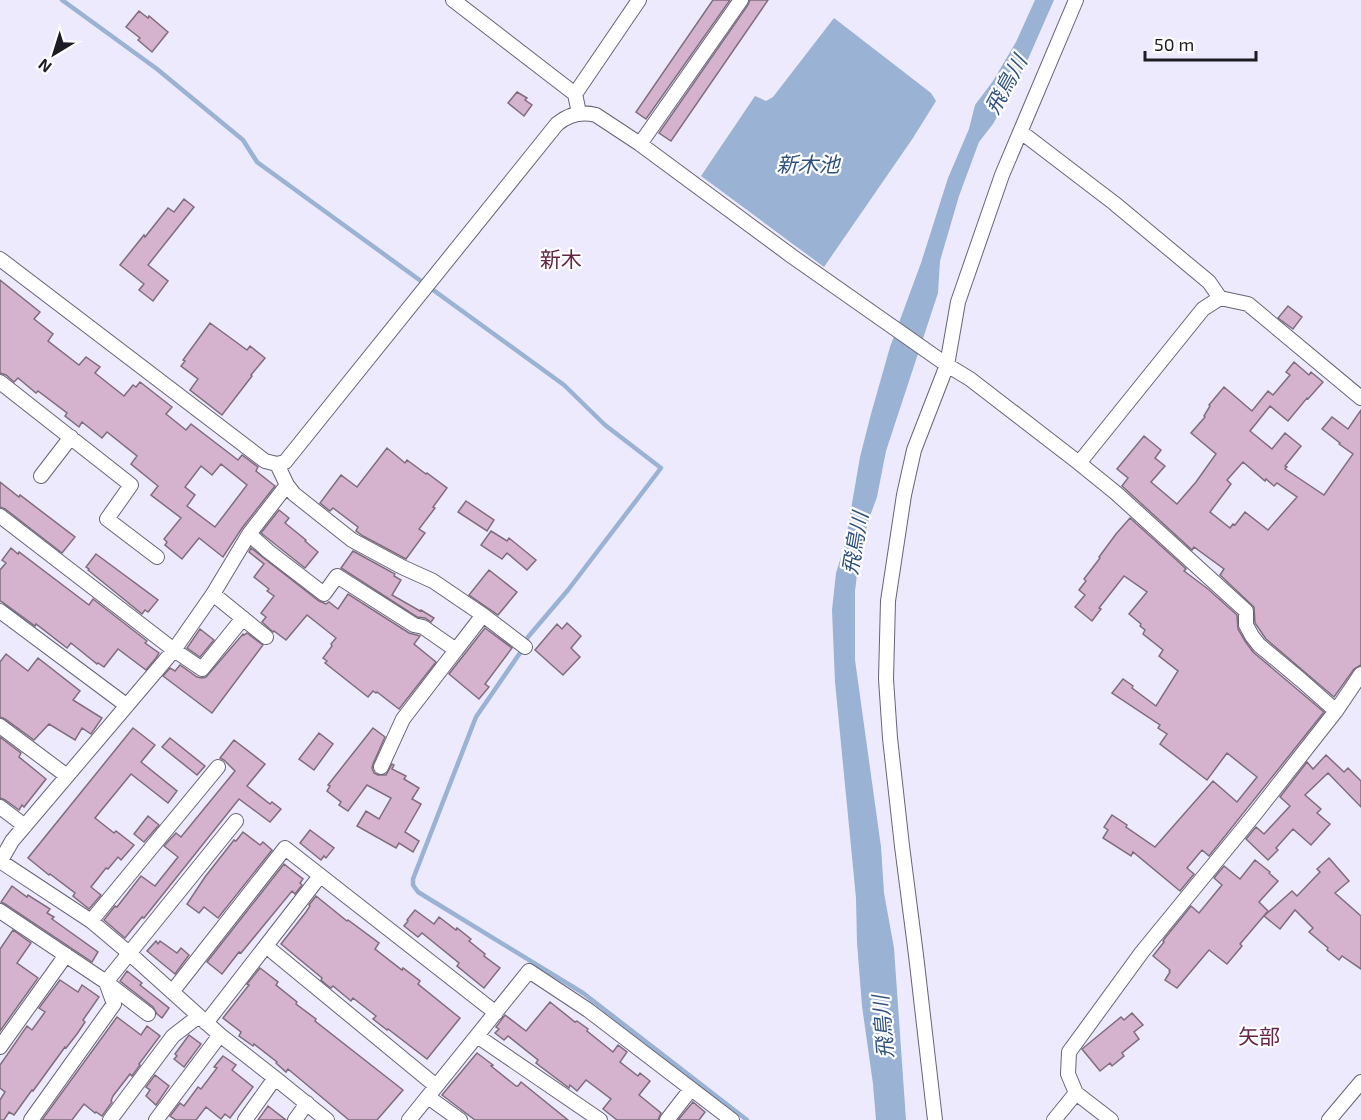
<svg xmlns="http://www.w3.org/2000/svg" width="1361" height="1120" font-family="'Exo 2','Noto Sans JP',sans-serif">
	<style>
		.water { fill: #9ab2d3 }
		.lines { fill: none; stroke-linecap: round; stroke-linejoin: round }
		.stream { stroke: #9ab2d3; stroke-width: 4.5 }
		.building { fill: #d5b3cf; stroke: #7f6d7c; stroke-width: 1.5; fill-rule: evenodd }
		.minor-casing { stroke: #686478; stroke-width: 16 }
		.minor { stroke: #fff; stroke-width: 14 }
		.labels { text-anchor: middle; dominant-baseline: central; stroke-width: 4.5; stroke-linejoin: round; paint-order: stroke }
		.water-label { font-size: 21px; font-style: italic; fill: #2f517e; stroke: #fff }
		.neighbourhood-label { font-size: 21px; fill: #632445; stroke: #fff }
	</style>
	<rect width="100%" height="100%" fill="#eeeafd"/>
	<!-- water -->
	<path class="water" d="M1035 0H1054L1025 66 993 124 979 142 959 196 940 261 938 293 886 451 877 497 870 516 860 551 855 591V660L881 847 884 893 894 948 906 1120H876L873 1084 862 1006 857 943 856 898 835 682 832 610 836 573 845 544 860 457 871 414 890 347 921 263 948 178 969 129 975 105 993 81 1016 42Z
		M834 18 931 93 936 101 913 138 824 267 701 176 755 96 766 101 773 97Z"/>
	<g class="lines">
		<!-- stream -->
		<path class="stream" d="M62 0 157 69 243 140 257 162 564 385 605 425 661 468 568 590 528 637 520 653 476 717 413 879V885L418 892 583 993 747 1120"/>
	</g>
	<!-- building -->
	<path class="building" d="M713 0H730L646 119 636 112Z
		M750 0H768L671 141 659 133 748 5Z
		M139 11 148 18 149 16 168 32 152 52 138 40 140 38 126 27Z
		M517 92 527 98 525 100 532 105 524 116 508 103Z
		M184 199 194 207 148 265 168 281 153 301 139 290 144 284 120 265 144 235 145 237 168 208 174 212Z
		M0 280 40 312 34 319 53 334 48 341 79 365 86 357 100 367 95 373 124 396 133 385 136 387 140 382 172 407 166 414 186 430 191 424 238 460 242 455 258 467 256 471 275 486 242 528 223 557 199 538 182 559 165 545 167 542 164 539 181 518 151 495 158 486 131 464 137 456 107 432 102 438 82 422 79 427 65 416 67 413 38 391 36 393 18 378 14 382 6 375 0 373ZM221 464 247 485 215 527 187 506 195 495 185 487 201 466 212 475Z
		M1288 306 1302 317 1293 329 1278 318Z
		M210 323 247 350 250 346 265 358 251 375 252 376 222 415 190 390 198 379 181 366 185 361 183 360Z
		M1294 362 1309 375 1311 372 1323 382 1308 399 1307 398 1288 421 1270 406 1250 431 1272 449 1285 433 1301 446 1285 466 1287 467 1285 469 1324 495 1353 454 1339 444 1340 443 1322 429 1332 417 1348 429 1361 410V665L1354 669 1334 697 1266 639 1255 623 1254 607 1220 575 1224 569 1194 547 1192 550 1122 486 1128 478 1117 469 1144 436 1161 450 1155 458 1165 466 1151 482 1177 504 1196 482 1216 454 1191 433 1205 417 1204 416 1210 406 1209 405 1224 387 1252 411 1268 391 1273 395 1290 375 1286 372ZM1243 462 1265 481 1266 479 1274 486 1277 483 1297 497 1268 530 1245 512 1235 525 1233 524 1230 528 1210 512 1231 484 1227 480Z
		M387 448 405 463 407 460 426 474 427 473 447 488 433 507 435 508 419 529 425 533 406 559 363 536 356 531 358 527 333 508 330 511 320 503 341 475 357 487Z
		M0 482 19 497 20 495 75 537 62 553 5 509 0 507Z
		M466 501 494 520 487 531 458 512Z
		M279 510 289 518 285 523 306 540 305 541 318 552 305 568 261 533Z
		M1130 518 1181 564 1186 569 1184 571 1208 589 1237 615 1238 629 1245 641 1253 652 1324 712 1209 856 1202 850 1187 868 1194 874 1180 891 1133 852 1131 856 1103 838 1108 830 1104 827 1112 815 1127 825 1126 827 1155 847 1213 781 1237 802 1257 777 1227 753 1207 780 1160 744 1167 734 1158 728 1160 725 1112 693 1123 679 1133 686 1132 688 1156 706 1178 671 1159 656 1163 650 1143 634 1145 630 1140 626 1141 624 1129 614 1147 592 1124 576 1099 608 1101 609 1092 621 1075 607 1085 595 1079 590 1086 581 1084 579 1100 558 1099 557 1116 534Z
		M491 531 507 541 509 538 536 560 527 570 507 553 502 559 481 545Z
		M11 548 18 554 19 552 89 605 93 599 147 641 145 643 159 653 156 658 146 670 118 649 104 667 98 663 97 664 71 643 67 648 36 624 35 626 2 602 0 601V570L6 563 2 560Z
		M251 548 319 601 326 604 329 602 338 609 348 594 409 633 420 636 414 644 436 662 399 709 377 692 376 693 373 691 368 697 325 663 327 661 323 658 332 646 331 644 336 638 307 615 286 640 274 631 273 632 262 622 266 617 261 613 274 596 267 591 269 589 254 577 264 564 249 552Z
		M353 551 395 574 394 576 401 580 392 595 420 611 421 610 434 618 431 622 425 618 417 617 341 568Z
		M96 554 158 600 148 612 145 610 142 614 88 570 89 569 86 567Z
		M489 570 517 592 498 615 469 595Z
		M567 623 581 636 571 648 580 657 563 675 535 650 557 624 562 629Z
		M485 628 512 648 485 684 489 687 479 699 449 674Z
		M200 629 214 640 200 657 187 648Z
		M247 633 263 645 212 713 163 676 170 668 175 671 180 665 197 677 202 678 206 677 243 634 244 635Z
		M6 654 28 671 38 658 80 691 73 700 102 718 91 734 82 728 75 740 49 724 34 740 5 719 0 717V662Z
		M133 728 155 745 141 762 177 791 168 803 131 774 95 818 114 833 116 831 134 845 121 860 118 857 108 869 106 868 91 887 101 895 89 909 73 896 75 893 50 874 49 875 28 858Z
		M373 728 385 737 373 764 372 768 374 773 378 775H386L392 764 394 765 392 769 406 776 404 779 419 788 412 799 421 804 405 832 419 841 413 852 399 843 396 848 357 826 366 811 379 819 391 798 367 785 348 811 339 805 341 802 327 791 330 786 328 785Z
		M319 733 333 744 314 770 299 759Z
		M0 737 21 753 19 757 46 779 24 807 22 805 19 810 5 800 0 798Z
		M170 738 205 766 197 775 162 747Z
		M234 740 265 764 247 786 270 804 272 802 281 809 270 822 239 799 144 918 142 917 125 938 104 920 115 906 117 907 141 876 155 886 178 857 164 846 176 833 181 837 235 771 224 760 220 758Z
		M1326 755 1344 772 1348 768 1361 781V807L1328 773 1305 795 1321 809 1317 813 1330 824 1311 845 1293 829 1276 848 1278 850 1268 860 1246 839 1256 827 1264 834 1290 806 1280 797 1307 762 1313 769Z
		M148 816 159 825 144 842 134 834Z
		M310 830 334 848 326 858 324 856 321 860 300 843Z
		M243 832 260 845 263 842 272 850 218 918 204 907 199 913 187 904 205 877 234 840 236 841Z
		M1329 858 1349 881 1335 893 1361 916V969L1342 956 1339 960 1327 950 1328 948 1309 932 1313 928 1295 910 1280 929 1264 916 1292 891 1297 896 1320 872 1317 869Z
		M1255 860 1270 872 1269 873 1278 881 1259 902 1268 911 1240 944 1242 946 1227 964 1209 950 1177 988 1165 980 1170 972 1169 971 1170 970 1153 956 1164 942 1163 941 1165 938 1191 906 1199 913 1222 885 1214 878 1224 866 1240 879Z
		M284 864 303 879 300 883 302 885 295 894 292 891 241 953 239 952 222 974 207 962Z
		M12 886 27 897 28 895 50 909 47 913 54 917 52 919 98 952 92 962 5 904 1 902Z
		M316 896 347 921 348 920 379 943 375 949 402 970 403 968 420 981 418 984 460 1018 427 1059 388 1029 387 1030 373 1019 376 1016 353 998 351 1001 333 986 331 988 328 986 321 980 322 978 281 944 306 912 310 906 309 905Z
		M415 910 434 924 439 917 456 930 457 928 471 939 469 941 485 954 484 956 500 968 484 988 457 966 459 963 422 933 418 937 404 926 408 921 407 920Z
		M13 930 31 943 17 963 38 978 0 1031V949Z
		M156 941 158 944 160 941 177 953 181 948 189 955 175 974 147 951Z
		M260 968 278 982 276 985 297 1002 296 1004 316 1019 315 1021 403 1090 377 1120H349L288 1069 286 1072 276 1063 277 1062 254 1044 253 1046 239 1036 241 1032 223 1018 249 985 247 984Z
		M127 971 142 983 140 985 169 1008 162 1018 157 1014 153 1007 120 981Z
		M60 980 78 992 82 985 99 997 83 1020 85 1022 77 1034 66 1048 65 1047 33 1091 32 1090 14 1115 9 1112 4 1120H0V1100L5 1092 0 1088V1065L27 1026 32 1030 45 1012 39 1008Z
		M550 1002 575 1022 577 1021 588 1029 587 1031 613 1052 618 1045 627 1052 620 1062 638 1076 640 1073 650 1081 639 1095 661 1113 658 1120H617L603 1109 611 1099 586 1080 577 1091 570 1085 569 1088 536 1063 538 1060 508 1036 504 1040 495 1033 499 1029 496 1027 505 1015 526 1031Z
		M1132 1013 1143 1025 1134 1032 1139 1039 1122 1053 1124 1056 1112 1066 1110 1063 1100 1071 1082 1049 1121 1017 1124 1020Z
		M117 1017 141 1035 147 1026 160 1036 139 1064 140 1065 132 1076 130 1074 113 1096 111 1101 112 1102 102 1116 96 1112 95 1113 84 1104 72 1120H42Z
		M189 1035 201 1044 184 1067 174 1059 177 1056 175 1054Z
		M477 1053 493 1065 491 1066 516 1086H518L521 1082 568 1120H475L442 1095Z
		M223 1056 236 1065 232 1070 253 1087 230 1118 225 1114 221 1119 206 1107 196 1120H176L170 1116 180 1103 184 1106 198 1087 201 1089 217 1068 214 1067Z
		M155 1075 169 1086 156 1105 146 1096 150 1090 146 1087Z
		M693 1102 705 1112 699 1120H678Z
		M268 1106 286 1120H258Z"/>
	<g class="lines">
		<defs>
			<path id="minor" d="M453 0 575 94 579 113
				M575 94 639 0
				M1021 132 1114 203 1209 282 1220 298
				M640 144 741 0
				M0 259 265 461 277 464 285 462 557 124C569 114 581 111 596 115L640 144 793 257 947 365 970 379 1079 463 1116 493 1246 611V625L1252 636 1259 645 1301 680 1336 711
				M0 382 131 485 107 519 157 557
				M1079 463 1203 309 1220 298 1248 304 1361 398
				M277 464 287 485 294 494 352 540 402 567 433 581 483 615 525 647
				M41 476 71 437
				M0 516 174 650 202 669 243 618
				M249 534 268 551 324 594 337 576 414 625 423 627 456 650 483 615
				M213 594 266 637
				M0 611 126 705
				M0 726 67 776
				M381 767 403 719 456 650
				M0 807 25 826
				M0 861 91 921 129 953 220 1035 275 1078 327 1120
				M0 862 12 841 174 650 213 594 249 534 287 485
				M0 911 106 982 148 1014
				M91 921 218 767
				M266 946 436 1086
				M172 992 285 848 496 1013
				M206 1023 320 876
				M477 1036 600 1120
				M0 1047 66 955
				M428 1097 460 1120
				M31 1120 114 1004 106 982 236 821
				M110 1120 173 1036 199 1016
				M156 1120 220 1035
				M245 1120 275 1078
				M295 1120 307 1103
				M409 1120 529 971 588 1010 732 1120
				M667 1120 691 1089
				M935 1120 916 955 902 846 890 738 886 679 888 601 904 495 914 450 947 365 958 302 1002 175 1076 0
				M1054 1120 1076 1093
				M1111 1120 1076 1093 1068 1074 1069 1052 1142 952 1255 814 1336 711 1361 674
				M1329 1120 1361 1082"/>
		</defs>
		<!-- minor casing -->
		<use href="#minor" class="minor-casing"/>
		<!-- minor -->
		<use href="#minor" class="minor"/>
	</g>
	<g class="labels">
		<!-- water labels -->
		<g class="water-label">
			<text transform="translate(1005 84) rotate(-61)">飛鳥川</text>
			<text x="808" y="163">新木池</text>
			<text transform="translate(854 543) rotate(-80)">飛鳥川</text>
			<text transform="translate(882 1027) rotate(-95)">飛鳥川</text>
		</g>
		<!-- neighbourhood labels -->
		<g class="neighbourhood-label">
			<text x="561" y="258">新木</text>
			<text x="1259" y="1035">矢部</text>
		</g>
	</g>
	<!-- north arrow -->
	<g transform="translate(54 54) rotate(218)" stroke="#ffffff" stroke-width="4.5" paint-order="stroke">
	<path d="M0-4.5L10 22L0 15L-10 22Z" fill="#1d1b23"/>
	<text y="-9" font-size="16" font-weight="bold" text-anchor="middle" fill="#1d1b23">N</text>
	</g>
	<!-- scale -->
	<path d="M1145 51v9h111v-9" fill="none" stroke="#1d1b23" stroke-width="3"/>
	<text x="1154" y="51" font-size="18" fill="#1d1b23" stroke="#ffffff" stroke-width="4.5" paint-order="stroke">50 m</text>
</svg>
